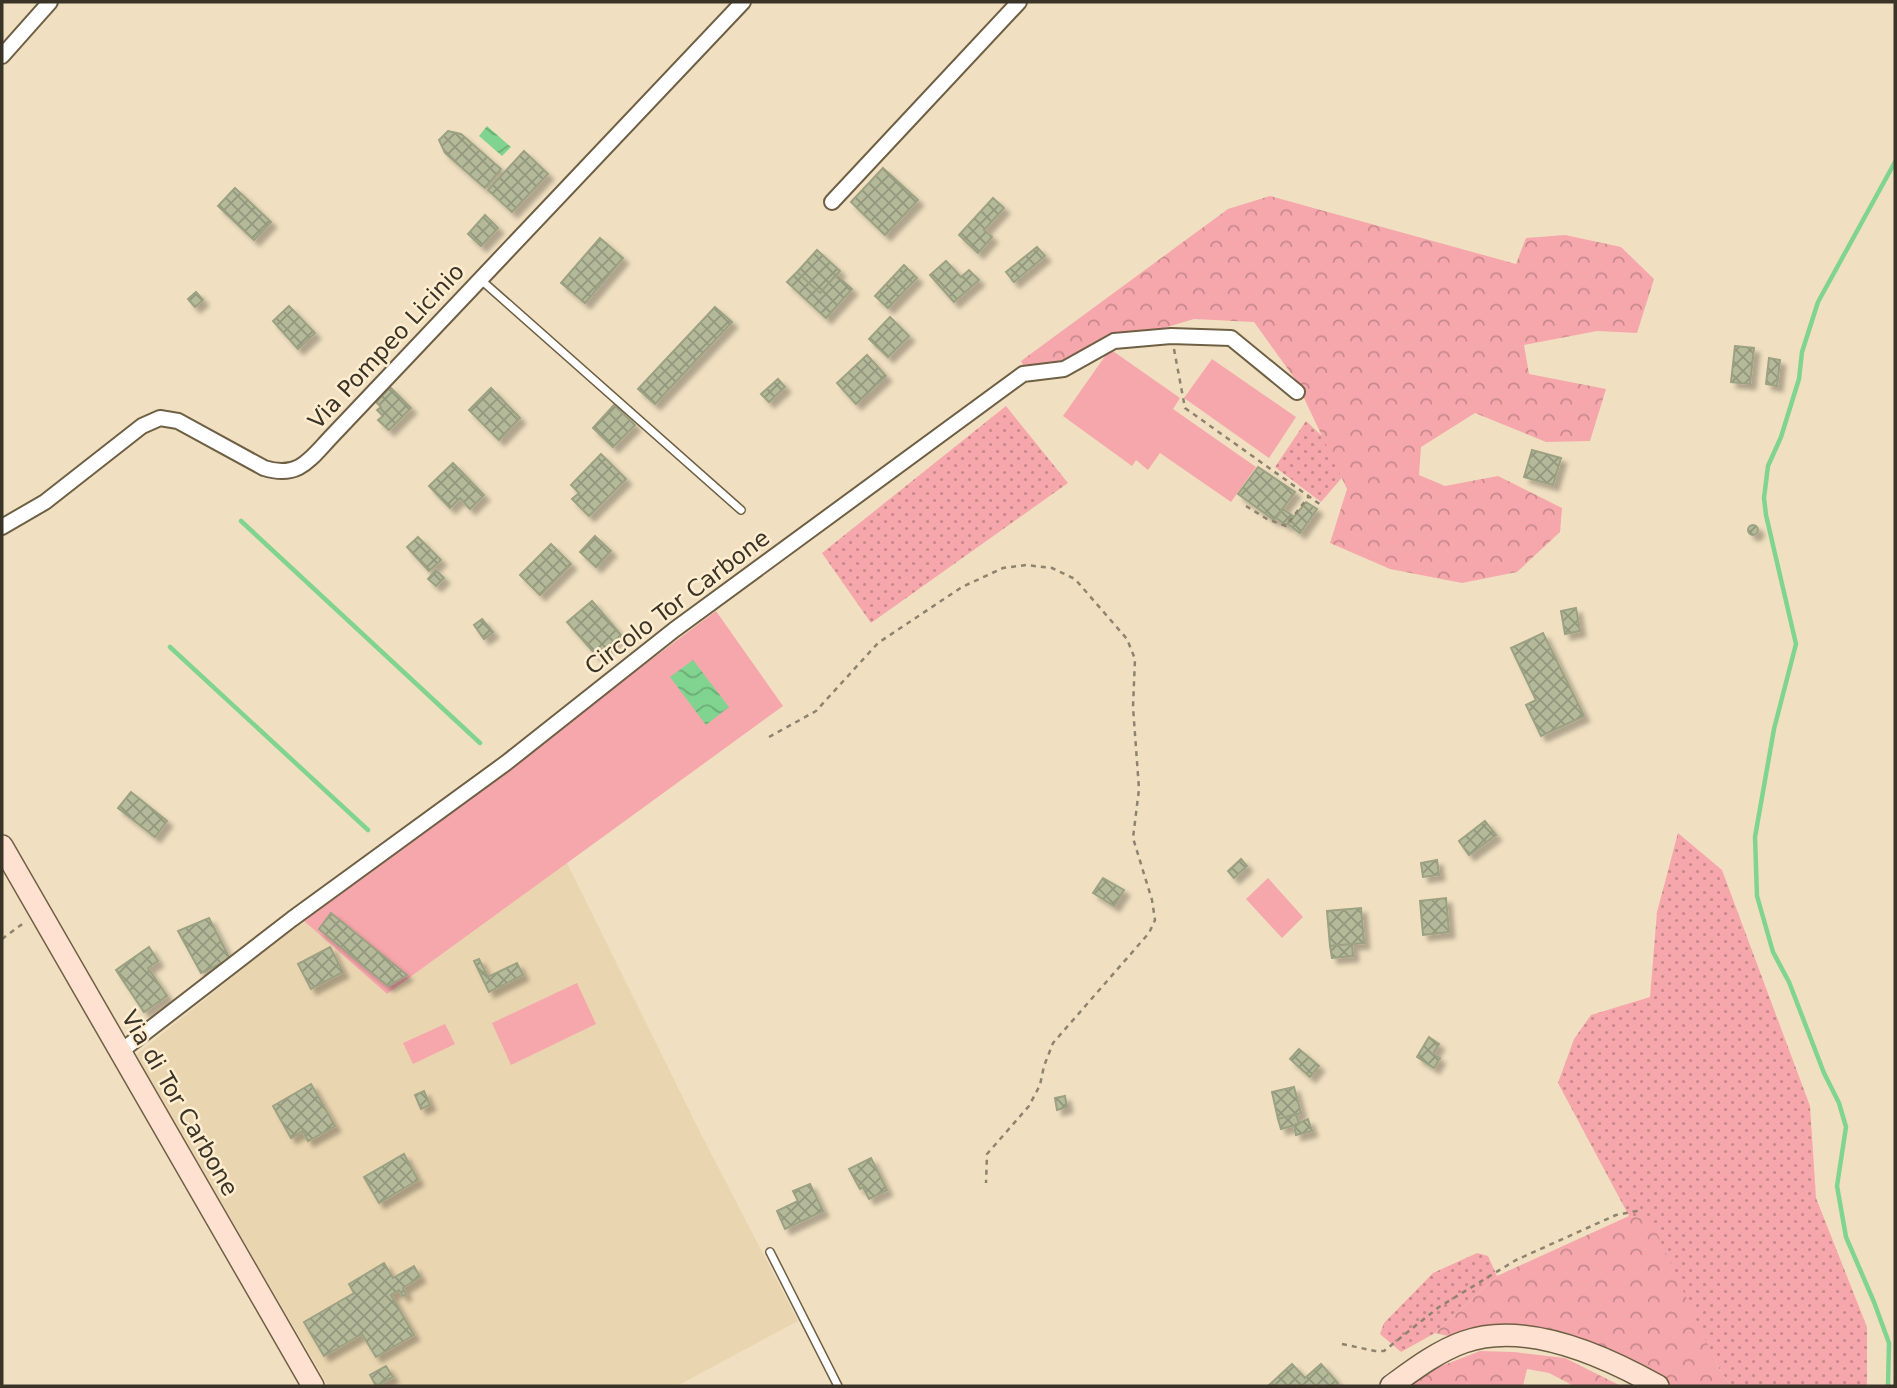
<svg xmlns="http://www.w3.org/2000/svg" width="1897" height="1388" font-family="'DejaVu Sans',sans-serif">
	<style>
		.built { fill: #e9d5b0 }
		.grass { fill: url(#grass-dots) }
		.forest { fill: url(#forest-crowns) }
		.garden { fill: #f6a7ab }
		.water { fill: url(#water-waves) }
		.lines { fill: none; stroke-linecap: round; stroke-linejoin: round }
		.stream { stroke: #81d490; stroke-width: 4.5 }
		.building { fill: url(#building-cross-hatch); stroke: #9ca182; stroke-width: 2; filter: url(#shadow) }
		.lane-casing { stroke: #6f6045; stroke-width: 10 }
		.street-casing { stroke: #6f6045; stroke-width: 18 }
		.secondary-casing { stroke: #6f6045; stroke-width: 24 }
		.path { stroke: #8e836f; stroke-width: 2.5; stroke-dasharray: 5 5; stroke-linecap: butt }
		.lane { stroke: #fff; stroke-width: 7 }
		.street { stroke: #fff; stroke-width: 14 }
		.secondary { stroke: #fee1d1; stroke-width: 21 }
		.labels { text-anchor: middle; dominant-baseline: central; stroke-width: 5; stroke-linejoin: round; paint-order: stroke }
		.street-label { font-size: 23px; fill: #3a3428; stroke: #feedce }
	</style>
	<defs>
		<pattern id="grass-dots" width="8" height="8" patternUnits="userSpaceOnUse" patternTransform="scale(1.75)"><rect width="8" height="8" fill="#f6a7ab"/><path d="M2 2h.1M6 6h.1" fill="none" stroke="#c8898b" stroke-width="1.8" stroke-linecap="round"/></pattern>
		<pattern id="forest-crowns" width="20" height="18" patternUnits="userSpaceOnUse" patternTransform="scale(1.75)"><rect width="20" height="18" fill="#f6a7ab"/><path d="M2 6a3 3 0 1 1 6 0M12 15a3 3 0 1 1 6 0" fill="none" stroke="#c8898b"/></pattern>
		<pattern id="water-waves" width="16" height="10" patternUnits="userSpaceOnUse" patternTransform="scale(1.75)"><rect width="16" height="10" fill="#81d490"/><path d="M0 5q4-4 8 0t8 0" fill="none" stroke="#6bad76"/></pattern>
		<pattern id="building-cross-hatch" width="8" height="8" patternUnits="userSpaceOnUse" patternTransform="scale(1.75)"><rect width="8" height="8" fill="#b3b999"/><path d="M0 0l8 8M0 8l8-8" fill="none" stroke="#93977d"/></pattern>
		<filter id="shadow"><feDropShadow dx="5.5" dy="5.5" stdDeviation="2" flood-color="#0004"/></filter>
	</defs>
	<rect width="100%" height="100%" fill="#f0e0c1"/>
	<!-- built -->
	<path class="built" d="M567 863 701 1134 798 1321 677 1386H328L136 1055 303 920 387 994Z"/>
	<!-- grass -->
	<path class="grass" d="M1006 406 1068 483 871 623 822 553Z
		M1306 421 1353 465 1321 502 1275 467Z
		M1678 833 1722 870 1810 1106 1816 1198 1867 1327V1386H1731L1718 1367 1642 1218 1629 1216 1558 1083 1574 1039 1591 1015 1650 997 1657 912Z
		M1477 1253 1488 1256 1497 1276 1435 1333 1401 1352 1380 1334 1384 1323 1433 1273Z"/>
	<!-- forest -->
	<path class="forest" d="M1270 196 1516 264 1526 238 1565 235 1621 247 1654 279 1637 333 1597 331 1524 345 1529 374 1606 389 1590 441 1546 442 1475 413 1421 447 1419 475 1445 486 1498 476 1562 508 1560 532 1517 572 1462 583 1390 569 1330 543 1347 489 1295 379 1254 322 1194 319 1114 343 1029 377 1021 361 1228 209Z
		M1629 1216 1642 1218 1654 1227 1718 1367 1731 1386H1668L1647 1375 1477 1329 1448 1336 1435 1333 1497 1276Z
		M1480 1351 1514 1352 1565 1358 1621 1386H1574L1549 1373 1527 1369 1523 1386H1410L1436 1368Z"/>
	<!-- garden -->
	<path class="garden" d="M1110 349 1180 398 1173 409 1256 467 1231 502 1160 453 1148 470 1136 460 1132 466 1063 416Z
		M1212 359 1296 417 1269 458 1184 398Z
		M716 611 783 706 387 994 303 920Z
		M1268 878 1303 917 1282 938 1246 899Z
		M577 983 596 1024 511 1065 492 1023Z
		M445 1024 455 1044 413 1064 403 1043Z"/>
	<!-- water -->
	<path class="water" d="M487 126 511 147 502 156 479 136Z
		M693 660 729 707 706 725 670 677Z"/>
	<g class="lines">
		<!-- stream -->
		<path class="stream" d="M241 521 480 743
			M170 647 368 830
			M1888 1386 1889 1343 1874 1302 1846 1237 1837 1186 1846 1127 1839 1103 1824 1073 1789 982 1773 952 1757 896 1755 837 1774 729 1796 644 1766 515 1764 498 1768 466 1781 437 1799 379 1802 352 1818 302 1895 162"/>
	</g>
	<!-- building -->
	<path class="building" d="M448 131 461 134 501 169 485 188 445 153 439 140Z
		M524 151 548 174 512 212 488 190Z
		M883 168 918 200 885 235 851 202Z
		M235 188 271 222 254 240 218 206Z
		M993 198 1004 208 984 230 992 237 978 253 959 235Z
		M485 215 498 228 481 246 468 234Z
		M600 238 623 258 585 303 561 283Z
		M1037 247 1045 256 1014 282 1006 272Z
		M817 250 840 271 820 293 797 272Z
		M946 261 961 277 969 270 979 280 954 302 930 275Z
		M904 265 917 278 888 308 875 296Z
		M797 272 820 293 836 275 852 289 826 318 787 282Z
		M196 292 203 300 195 307 188 299Z
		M289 306 315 333 298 349 273 321Z
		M715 307 732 322 655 404 638 389Z
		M890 317 909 336 888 357 869 339Z
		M1735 346 1754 348 1750 384 1731 382Z
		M867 355 886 376 856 404 837 383Z
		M1769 358 1780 360 1777 386 1766 384Z
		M778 379 785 387 769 402 761 394Z
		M390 387 411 408 389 430 378 420 383 416 377 410 381 407 376 402Z
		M491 388 520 418 499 440 469 410Z
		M614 405 635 425 613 447 593 428Z
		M1532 450 1561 458 1553 485 1524 477Z
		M601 454 626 479 589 516 572 499 579 493 571 485Z
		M453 463 484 495 470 509 460 498 450 508 429 486Z
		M1258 467 1295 492 1274 520 1238 494Z
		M1306 502 1317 509 1300 533 1288 524Z
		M1283 509 1293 516 1286 525 1276 518Z
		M1748 530a5 5 0 1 1 10 0a5 5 0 1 1-10 0Z
		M595 536 611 551 596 567 580 552Z
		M418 537 441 560 429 571 407 547Z
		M551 544 571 564 540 595 520 575Z
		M436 570 444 578 436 586 428 579Z
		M592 601 621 635 597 656 567 622Z
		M1576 608 1580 631 1565 634 1561 611Z
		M482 619 493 632 484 639 474 625Z
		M1543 633 1584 716 1541 736 1526 705 1536 700 1511 648Z
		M131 792 167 821 155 837 118 808Z
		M1485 821 1496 835 1469 855 1459 841Z
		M1241 859 1247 866 1234 878 1228 871Z
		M1437 860 1439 875 1423 877 1421 863Z
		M1103 878 1124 890 1114 906 1093 893Z
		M1446 898 1449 932 1423 935 1420 901Z
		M1361 908 1364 943 1330 946 1327 911Z
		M331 913 407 975 388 986 319 929Z
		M209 918 230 959 201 973 178 931Z
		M1352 944 1353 956 1332 958 1330 946Z
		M149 947 158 961 148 968 167 996 144 1012 116 970Z
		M330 947 343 972 311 989 298 964Z
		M479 959 488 977 517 963 523 975 489 992 474 961Z
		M1429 1037 1439 1044 1433 1054 1440 1058 1434 1068 1417 1057Z
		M1299 1049 1319 1066 1310 1077 1290 1059Z
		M311 1084 335 1126 308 1141 303 1131 291 1138 273 1106Z
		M1294 1087 1301 1113 1278 1119 1272 1092Z
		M424 1091 430 1105 421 1109 415 1095Z
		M1065 1096 1067 1107 1057 1110 1055 1098Z
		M1296 1114 1299 1124 1281 1129 1278 1119Z
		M1308 1119 1312 1131 1296 1135 1294 1125Z
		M404 1154 418 1180 379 1203 364 1177Z
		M871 1158 887 1190 869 1199 863 1187 860 1189 849 1169Z
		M810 1184 823 1211 785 1229 777 1211 798 1201 793 1191Z
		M384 1263 393 1278 414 1266 420 1277 403 1288 406 1294 403 1296 399 1290 391 1295 414 1335 376 1357 362 1334 324 1356 304 1322 354 1293 349 1284Z
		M1292 1364 1305 1378 1321 1364 1338 1383 1334 1386H1268Z
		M386 1366 393 1377 376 1386 370 1375Z"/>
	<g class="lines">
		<defs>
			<path id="lane" d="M480 279 741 510
				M770 1252 838 1386"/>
			<path id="street" d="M2 56 50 2
				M832 202 1019 2
				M2 527 45 502 142 426 160 418 178 421 264 468C299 479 310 459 332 436L743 2
				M120 1052 292 919 506 763 674 630 1023 374 1064 369 1114 341 1171 336 1231 338 1297 392"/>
			<path id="secondary" d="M2 846 313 1386
				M1391 1386C1413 1370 1438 1351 1464 1342 1526 1320 1605 1356 1658 1386"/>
		</defs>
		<!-- lane casing -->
		<use href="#lane" class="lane-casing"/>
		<!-- street casing -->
		<use href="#street" class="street-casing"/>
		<!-- secondary casing -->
		<use href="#secondary" class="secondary-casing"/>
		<!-- path -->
		<path class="path" d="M1174 349 1185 408 1321 505
			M1246 506 1267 519 1286 526 1309 496
			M769 737 816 711 878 643 962 587 1003 568 1026 565 1052 568 1075 579 1127 639 1135 659 1133 707 1139 789 1133 838 1152 900 1155 920 1149 933 1053 1043 1044 1066 1040 1085 1029 1106 987 1154 986 1183
			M2 939 25 922
			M1342 1344 1375 1351H1384L1439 1307 1516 1260 1616 1215 1642 1210"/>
		<!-- lane -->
		<use href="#lane" class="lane"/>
		<!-- street -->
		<use href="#street" class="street"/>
		<!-- secondary -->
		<use href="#secondary" class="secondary"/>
	</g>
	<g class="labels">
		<!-- street labels -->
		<g class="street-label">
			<text transform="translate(386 346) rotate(-47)">Via Pompeo Licinio</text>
			<text transform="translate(677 602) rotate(-37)">Circolo Tor Carbone</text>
			<text transform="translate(180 1103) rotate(60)">Via di Tor Carbone</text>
		</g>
	</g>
	<!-- border -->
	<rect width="1897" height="1388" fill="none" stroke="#3a3428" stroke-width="7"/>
</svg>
